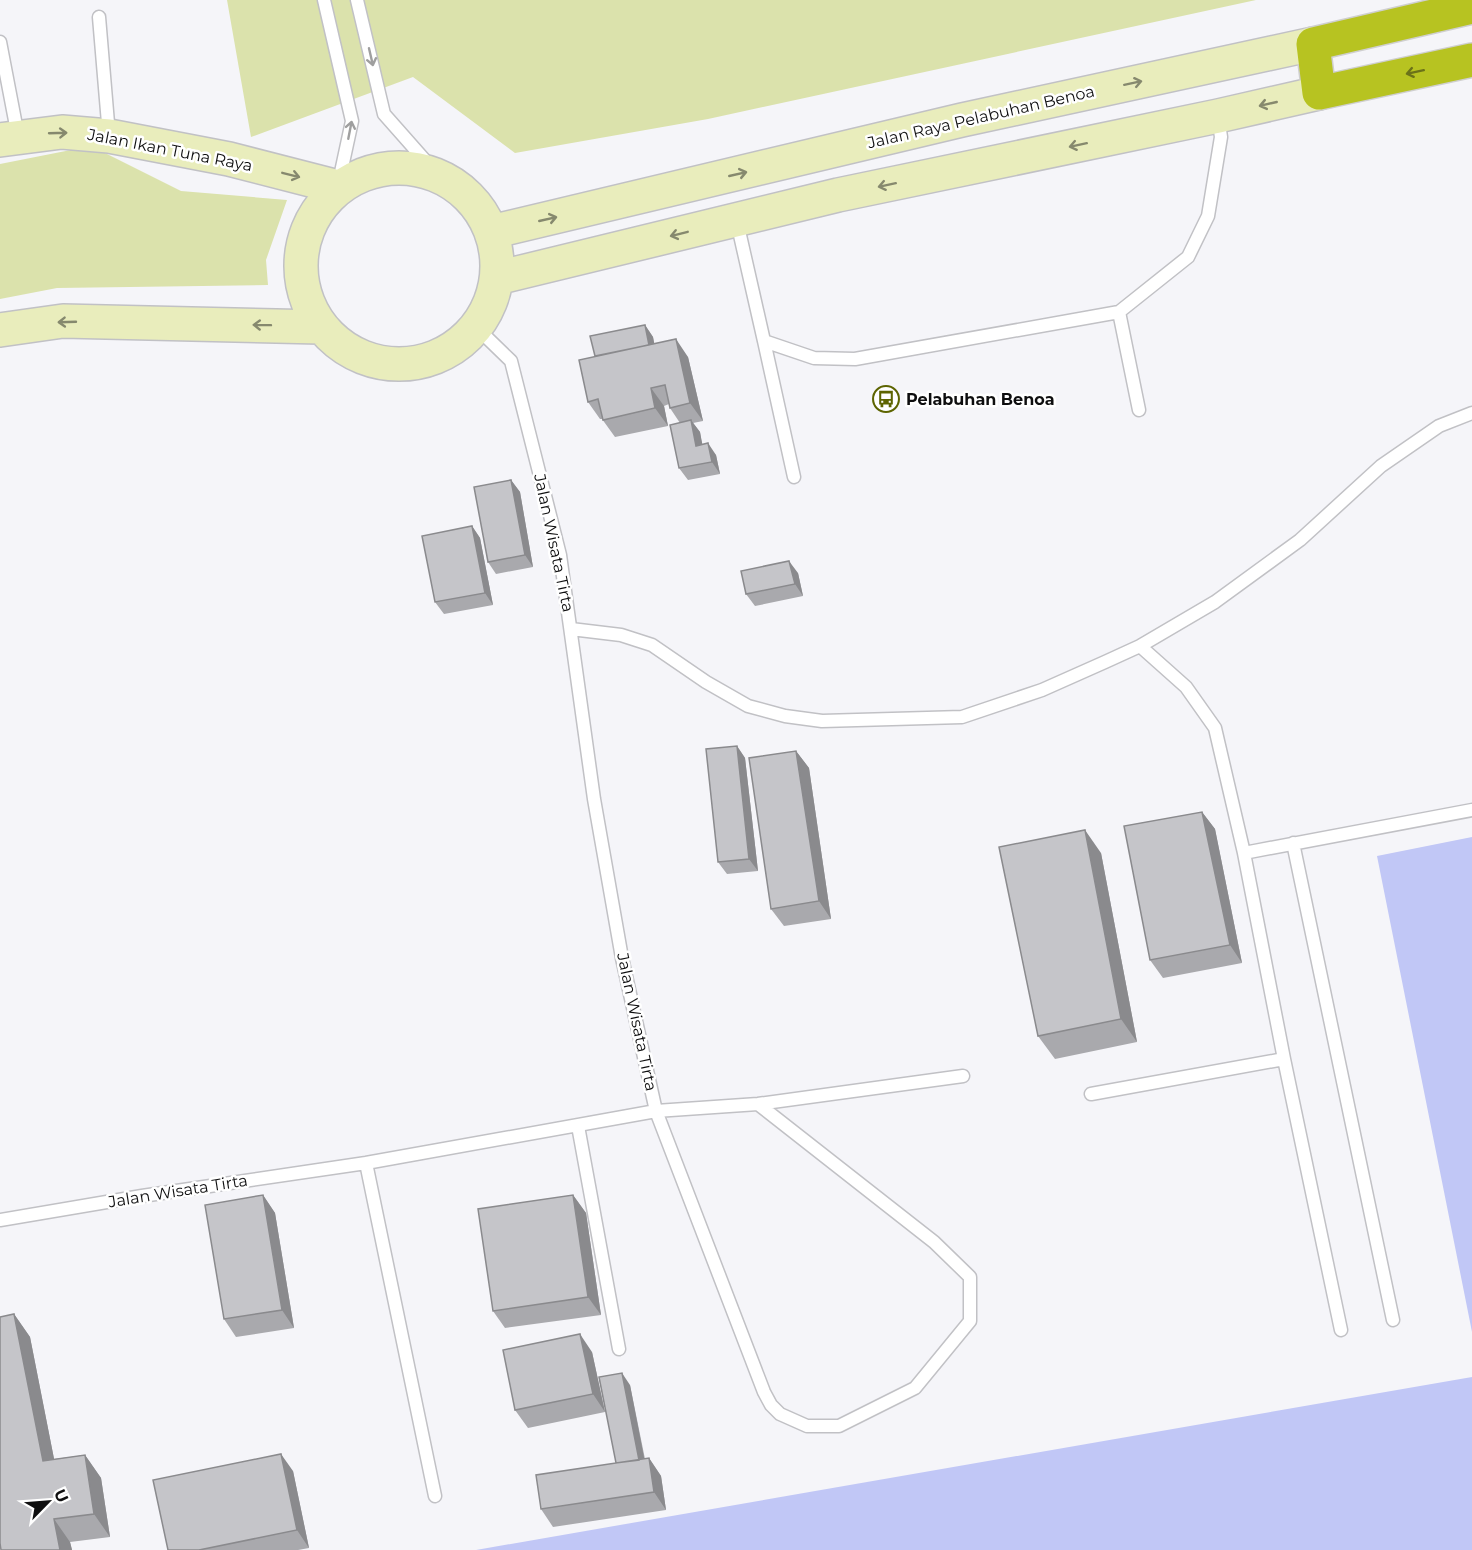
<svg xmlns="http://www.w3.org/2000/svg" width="1472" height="1550" font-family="Montserrat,sans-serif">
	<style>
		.green { fill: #dbe2ac }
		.water { fill: #c1c7f6 }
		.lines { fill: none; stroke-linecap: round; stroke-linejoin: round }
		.lane-casing { stroke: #c1c1c5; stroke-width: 15 }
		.secondary-casing { stroke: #c1c1c5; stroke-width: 36 }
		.highway-casing { stroke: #cfcfcf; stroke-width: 36 }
		.lane { stroke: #fff; stroke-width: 12 }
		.secondary { stroke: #e9edbc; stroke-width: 33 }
		.highway { stroke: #b7c321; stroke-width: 33 }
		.wall { fill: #a9a9ad }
		.shaded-wall { fill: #8a8a8d }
		.building { fill: #c5c5c9; stroke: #8a8a8d; stroke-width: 1.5 }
		.oneway { stroke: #9f9f9f }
		.oneway2 { stroke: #6b7219 }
		.oneway3 { stroke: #86896e }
		.labels { text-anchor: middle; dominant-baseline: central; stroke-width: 5; stroke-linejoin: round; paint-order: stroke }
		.street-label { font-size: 16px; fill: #0e0e0f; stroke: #fff }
		.poi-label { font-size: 16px; font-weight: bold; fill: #0e0e0f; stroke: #fff; text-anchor: start }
	</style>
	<rect width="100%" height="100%" fill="#f5f5f9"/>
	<!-- green -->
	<path class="green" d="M227 0H1256L708 119 515 153 413 77 251 137Z
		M91 146 181 191 287 200 266 260 268 285 57 288 0 299V164Z"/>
	<!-- water -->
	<path class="water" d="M1472 837V1332L1377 856Z
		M1472 1377V1550H476Z"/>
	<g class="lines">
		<defs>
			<path id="lane" d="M324 0 352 121 338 186
				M357 0 384 114 437 174
				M99 17 109 135
				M0 42 18 136
				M737 222 764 341 814 358 855 359 1119 312 1188 257 1208 216 1221 137 1218 117
				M1119 312 1139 410
				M477 328 511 361 560 555 594 799 622 958 656 1111 764 1392 771 1405 780 1414 807 1426H839L915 1388 970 1321V1277L934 1242 758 1104
				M764 341 794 477
				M571 629 621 635 652 645 706 682 748 706 785 716 822 721 962 717 1042 690 1105 662 1140 646 1215 602 1300 540 1381 466 1439 426 1472 413
				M1140 646 1186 687 1215 728 1244 853 1284 1059 1341 1330
				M1293 843 1393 1320
				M1244 853 1472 810
				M1091 1094 1284 1059
				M578 1126 619 1349
				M366 1163 435 1496
				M0 1220 142 1196 366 1163 656 1111 758 1104 963 1076"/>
			<path id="secondary" d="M0 140 62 132 109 136 229 159 338 187
				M301 266a98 98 0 1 1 196 0a98 98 0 1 1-196 0Z
				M491 232 962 120 1313 44
				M497 278 838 195 1218 116 1319 93
				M0 330 63 321 320 327"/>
			<path id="highway" d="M1472 7 1313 44 1319 93 1472 60"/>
		</defs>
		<!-- lane casing -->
		<use href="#lane" class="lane-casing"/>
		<!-- secondary casing -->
		<use href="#secondary" class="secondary-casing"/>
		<!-- highway casing -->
		<use href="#highway" class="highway-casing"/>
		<!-- lane -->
		<use href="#lane" class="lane"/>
		<!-- secondary -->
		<use href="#secondary" class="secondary"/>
		<!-- highway -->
		<use href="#highway" class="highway"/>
	</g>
	<!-- wall -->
	<path class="wall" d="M645 325 653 337 654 343 688 357 703 421 693 423 700 432 702 445 716 455 720 474 688 480 679 468 680 423 670 408 669 404 664 406 668 426 615 437 602 419H600L588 402 595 356Z
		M511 480 520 492 533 567 496 574 488 562Z
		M472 526 480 538 493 605 444 614 435 602Z
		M798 573 803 596 755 606 746 594Z
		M737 746 745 758 758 871 727 874 718 862Z
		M796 751 809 768 831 919 784 926 771 909Z
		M1202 812 1215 829 1242 963 1163 978 1150 960Z
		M1101 853 1137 1042 1055 1059 1038 1036Z
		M263 1195 275 1213 294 1328 236 1337 224 1319Z
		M573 1195 586 1213 601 1315 505 1328 493 1311Z
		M14 1314 30 1337 54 1459 85 1455 101 1478 110 1537 70 1542 72 1550H1Z
		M592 1352 605 1412 528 1428 515 1410Z
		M630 1385 645 1459 649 1458 661 1476 666 1510 553 1527 541 1509 616 1463Z
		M293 1471 309 1548 298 1550H168Z"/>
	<!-- shaded-wall -->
	<path class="shaded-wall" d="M645 325 653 337 658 363 650 351Z
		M676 339 688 357 703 421 690 403Z
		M651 388 664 406 668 426 655 408Z
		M691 420 700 432 705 458 696 446Z
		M708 443 716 455 720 474 712 462Z
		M511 480 520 492 533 567 525 555Z
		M472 526 480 538 493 605 485 593Z
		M789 561 798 573 803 596 795 584Z
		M737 746 745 758 758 871 749 859Z
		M796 751 809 768 831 919 819 901Z
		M1202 812 1215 829 1242 963 1230 945Z
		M1085 830 1101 853 1137 1042 1121 1019Z
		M263 1195 275 1213 294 1328 282 1310Z
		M573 1195 586 1213 601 1315 588 1297Z
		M14 1314 30 1337 59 1484 43 1461Z
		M580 1334 592 1352 605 1412 593 1394Z
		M622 1373 630 1385 647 1473 639 1461Z
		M281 1454 293 1471 309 1548 297 1530Z
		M85 1455 101 1478 110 1537 94 1514Z
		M649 1458 661 1476 666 1510 654 1492Z
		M54 1519 70 1542 72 1550H60Z"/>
	<!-- building -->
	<path class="building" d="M645 325 649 345 595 356 590 336Z
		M676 339 690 403 670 408 665 385 651 388 655 408 603 420 598 399 588 402 579 360Z
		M691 420 696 446 708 443 712 462 679 468 670 425Z
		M511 480 525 555 488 562 474 487Z
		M472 526 485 593 435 602 422 536Z
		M789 561 795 584 746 594 741 571Z
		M737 746 749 859 718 862 706 749Z
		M796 751 819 901 771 909 749 758Z
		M1202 812 1230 945 1150 960 1124 826Z
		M1085 830 1121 1019 1038 1036 999 847Z
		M263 1195 282 1310 224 1319 205 1205Z
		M573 1195 588 1297 493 1311 478 1209Z
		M14 1314 43 1461 85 1455 94 1514 54 1519 60 1550H1L0 1543V1317Z
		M580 1334 593 1394 515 1410 503 1350Z
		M622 1373 639 1460 616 1463 599 1377Z
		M281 1454 297 1530 199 1550H168L153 1480Z
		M649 1458 654 1492 541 1509 536 1475Z"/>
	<!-- one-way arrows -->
	<defs><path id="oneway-shaft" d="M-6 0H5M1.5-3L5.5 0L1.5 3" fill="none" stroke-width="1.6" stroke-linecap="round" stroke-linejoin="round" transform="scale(1.5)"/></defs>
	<g class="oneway">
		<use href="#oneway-shaft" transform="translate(371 57) rotate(77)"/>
		<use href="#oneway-shaft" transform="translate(350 130) rotate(-79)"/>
	</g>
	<use class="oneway2" href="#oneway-shaft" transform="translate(1415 72) rotate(168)"/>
	<g class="oneway3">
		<use href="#oneway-shaft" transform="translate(1133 83) rotate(-12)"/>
		<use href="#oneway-shaft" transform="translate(1268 104) rotate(167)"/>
		<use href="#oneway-shaft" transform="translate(58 133) rotate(-2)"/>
		<use href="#oneway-shaft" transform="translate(1078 145) rotate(168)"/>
		<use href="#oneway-shaft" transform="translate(738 174) rotate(-13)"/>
		<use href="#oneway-shaft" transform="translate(291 175) rotate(14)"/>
		<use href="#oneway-shaft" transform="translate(887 185) rotate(168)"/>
		<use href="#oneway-shaft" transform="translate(548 219) rotate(-13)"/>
		<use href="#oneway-shaft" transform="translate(679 234) rotate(166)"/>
		<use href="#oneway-shaft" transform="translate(67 322) rotate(178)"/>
		<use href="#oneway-shaft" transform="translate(262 325) rotate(-179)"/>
	</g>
	<!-- icons -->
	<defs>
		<symbol id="bus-ring" viewBox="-11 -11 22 22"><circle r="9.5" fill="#fff" stroke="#5d6401" stroke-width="1.5"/><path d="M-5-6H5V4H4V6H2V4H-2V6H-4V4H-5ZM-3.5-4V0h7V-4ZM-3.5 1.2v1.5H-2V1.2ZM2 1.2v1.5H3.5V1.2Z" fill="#5d6401"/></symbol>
	</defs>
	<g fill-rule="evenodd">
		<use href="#bus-ring" x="871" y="384" width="30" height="30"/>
	</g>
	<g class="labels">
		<!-- street labels -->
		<g class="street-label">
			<text transform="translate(981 117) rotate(-13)">Jalan Raya Pelabuhan Benoa</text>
			<text transform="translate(170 150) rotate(11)">Jalan Ikan Tuna Raya</text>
			<text transform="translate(554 543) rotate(78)">Jalan Wisata Tirta</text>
			<text transform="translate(637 1022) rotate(78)">Jalan Wisata Tirta</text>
			<text transform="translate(178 1191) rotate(-9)">Jalan Wisata Tirta</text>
		</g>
		<!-- poi labels -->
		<g class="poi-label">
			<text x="906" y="399">Pelabuhan Benoa</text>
		</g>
	</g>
	<!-- north arrow -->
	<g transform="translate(48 1502) rotate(65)" stroke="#ffffff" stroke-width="4.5" paint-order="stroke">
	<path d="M0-4.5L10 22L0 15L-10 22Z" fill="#0e0e0f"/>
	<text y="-9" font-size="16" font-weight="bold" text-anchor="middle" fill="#0e0e0f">U</text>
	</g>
</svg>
